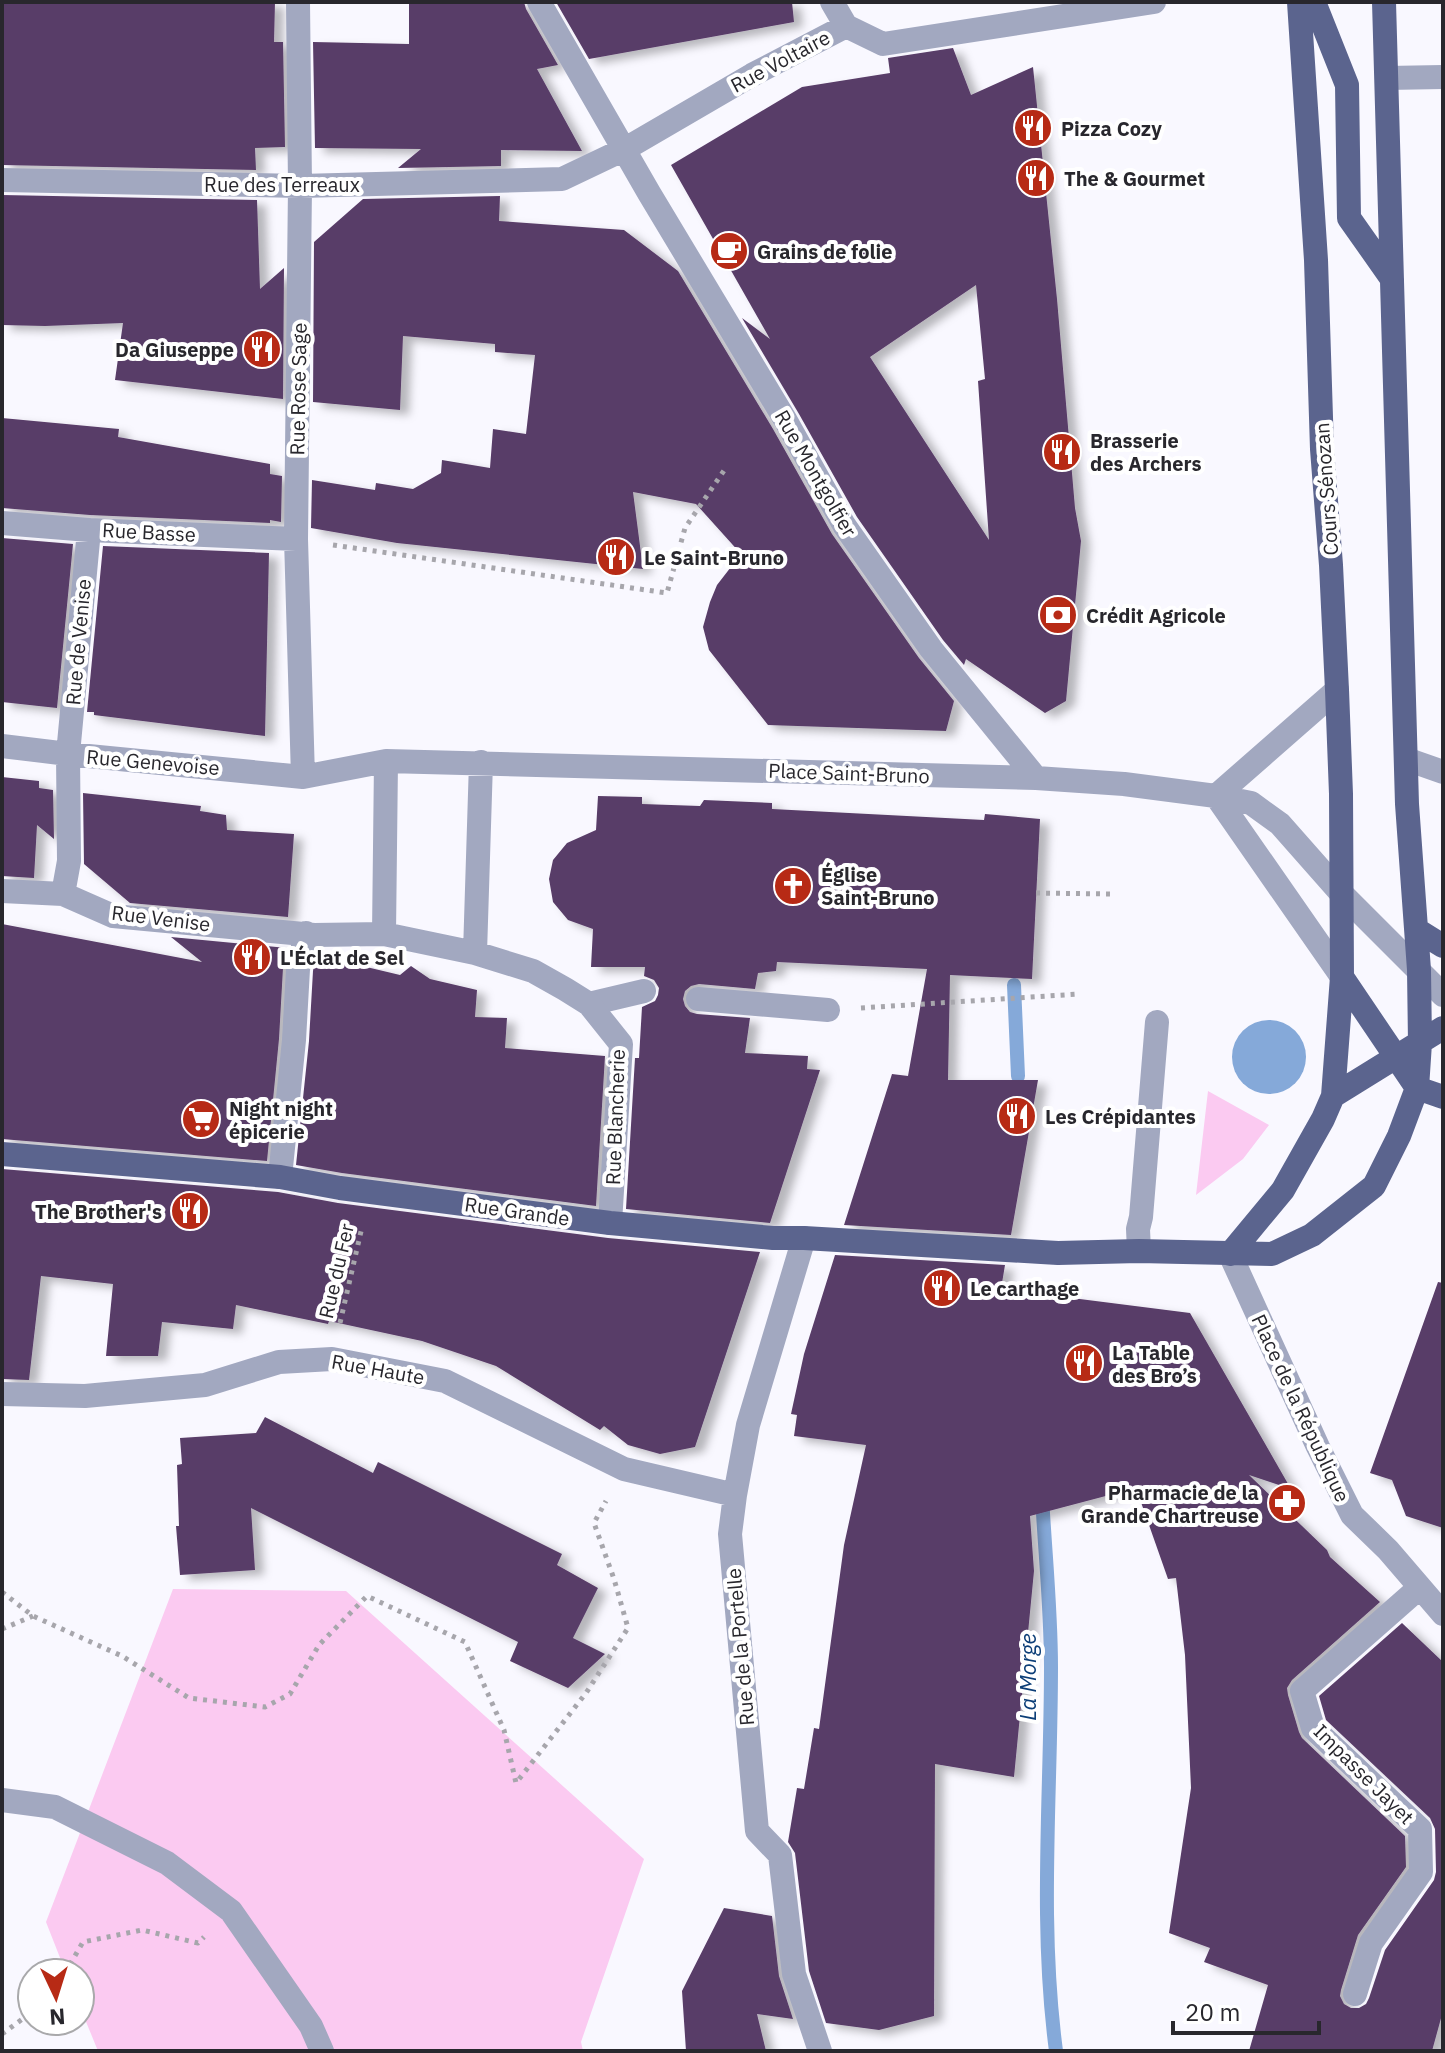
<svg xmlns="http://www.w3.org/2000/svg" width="1445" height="2053" font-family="'IBM Plex Sans',sans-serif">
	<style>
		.green { fill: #fbcaf1 }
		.water { fill: #85a9d9 }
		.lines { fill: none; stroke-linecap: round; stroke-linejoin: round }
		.stream { stroke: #85a9d9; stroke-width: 14 }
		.building { fill: #593c68; fill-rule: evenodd; filter: url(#shadow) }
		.path { stroke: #a7a6ac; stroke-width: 5; stroke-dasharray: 4 6; stroke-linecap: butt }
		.lane { stroke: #a2a8c0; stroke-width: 24 }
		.street { stroke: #a2a8c0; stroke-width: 24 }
		.primary { stroke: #5b648e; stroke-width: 24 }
		.labels { text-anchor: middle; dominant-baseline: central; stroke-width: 8; stroke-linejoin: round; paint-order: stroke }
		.street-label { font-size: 20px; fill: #28272d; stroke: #fff }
		.poi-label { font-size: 20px; font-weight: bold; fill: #28272d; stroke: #fff; text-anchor: start }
		.water-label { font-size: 22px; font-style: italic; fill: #0c3e77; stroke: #fff }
	</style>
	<defs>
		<filter id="shadow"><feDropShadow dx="9" dy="5" stdDeviation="4" flood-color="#0004"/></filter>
	</defs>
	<rect width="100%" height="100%" fill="#f9f8ff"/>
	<!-- green -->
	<path class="green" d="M1208 1091 1269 1125 1243 1159 1196 1195Z
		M173 1589 346 1591 644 1859 581 2042 583 2051H98L80 2007V1973H66L46 1922Z"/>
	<!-- water -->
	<path class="water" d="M1232 1057a37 37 0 1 1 74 0a37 37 0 1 1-74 0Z"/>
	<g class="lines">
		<!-- stream -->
		<path class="stream" d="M1014 985 1018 1076
			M1042 1496C1045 1553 1051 1610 1051 1667 1051 1795 1039 1923 1056 2051"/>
	</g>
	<!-- building -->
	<path class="building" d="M2 2H275L274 42H283L285 147 255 148 256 170 2 165Z
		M409 2H524L526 9 558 65 537 69 582 151 501 150V166L398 168 421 149 315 148 313 42 409 44Z
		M556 2H792L794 22 589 59Z
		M953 48 971 95 1033 67 1057 299 1075 508 1081 541 1066 701 1045 713 966 659 964 665 943 640 857 517 799 414 742 318 770 339 671 165 802 87 890 73 888 58ZM976 285 985 379 978 381 989 540 870 357Z
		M2 195 257 200 260 289 284 268 283 399 115 380 123 323 45 326 2 325Z
		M500 196 499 221 624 230 678 271 773 429 832 534 919 658 954 701 946 731 768 725 709 650 703 627 710 602 717 585 741 554 696 504 633 492 643 569 397 543 311 528 312 480 375 490 376 483 413 489 441 473 442 460 490 468 493 429 526 434 535 355 495 352V344L403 336 400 410 313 402 314 242 363 199Z
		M2 418 119 429 118 437 270 464V474L282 476 281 522 270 520V523L90 515 2 508Z
		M2 538 73 544 57 708 2 702Z
		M103 546 269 553 265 736 94 715V712H87Z
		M2 777 39 781V788L53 790 54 839 37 825 34 878 2 876Z
		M83 793 201 806 200 811 226 815 227 830 294 834 288 917 130 903 84 864Z
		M598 796 642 797V804L700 806 704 800 772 803V809L984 820 985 814 1040 819 1032 979 950 975 948 1080H1038L1011 1235 844 1225 892 1074 908 1076 927 969 777 962 776 971 758 973 755 989 699 984 691 986 685 991 683 999 685 1006 690 1012 697 1014 750 1018 745 1053 808 1056 807 1069 820 1070 770 1223 626 1209 635 1058H639L642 1007 655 1001 658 995 659 988 654 980 644 976 645 967H591L593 929 568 920 553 902 549 879 553 860 567 843 596 830Z
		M2 924 202 962 171 937 287 948 283 968 279 1039 267 1161 2 1139Z
		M316 955 400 975 411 966 430 979 477 990 475 1017 507 1018 505 1048 605 1056 596 1206 342 1173 296 1165 309 1041 313 971Z
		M2 1169 278 1192 338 1203 608 1238 760 1252 695 1447 660 1454 628 1445 604 1426 600 1430 496 1366 422 1341 329 1321 328 1324 236 1305 233 1329 162 1322 158 1356H106L113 1284 41 1276 29 1380 2 1379Z
		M835 1255 1005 1265 1001 1289 1190 1313 1291 1489 1249 1475 1327 1550 1330 1557 1380 1602 1292 1680 1287 1688 1288 1695 1299 1732 1302 1738 1405 1836 1406 1867 1358 1935 1341 1990 1340 1996 1344 2004 1351 2008H1359L1366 2004 1369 1998 1385 1950 1434 1880 1436 1872 1435 1829 1430 1818 1326 1720 1319 1696 1402 1623 1443 1662V2011L1432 2051H1249L1268 1985 1204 1962 1210 1948 1169 1933 1191 1788 1185 1655 1176 1578 1168 1579 1136 1488 1030 1516 1034 1571 1014 1777 935 1764 934 2016 879 2030 826 2023 809 1971 795 1853 788 1842 797 1788 804 1789 814 1728 819 1729 844 1545 866 1445 794 1436 797 1415 791 1414 804 1354Z
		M1438 1282 1443 1283V1528L1406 1516 1392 1480 1370 1473Z
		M265 1417 373 1473 378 1462 562 1554 557 1565 598 1588 573 1638 605 1654 568 1688 510 1661 518 1642 251 1508 255 1570 180 1575 176 1526H179L177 1465 182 1464 180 1438 256 1433Z
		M724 1908 772 1916 779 1976 793 2019 757 2014 766 2051H686L682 1991Z"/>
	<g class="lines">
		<!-- path -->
		<path class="path" d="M333 545 667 593 685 528 725 469
			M1036 893 1114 894
			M861 1008 1079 994
			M340 1323 362 1227
			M2 1592 33 1616 122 1656 189 1698 265 1707 290 1694 319 1645 367 1596 465 1642 504 1730 516 1783 586 1693 628 1628 614 1579 594 1523 606 1501
			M2 1629 33 1616
			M65 1973 83 1942 142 1930 198 1943 204 1937
			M2 2034 32 2012"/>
		<!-- lane -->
		<path class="lane" d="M698 999 828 1010
			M589 1004 644 991
			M1139 1251 1138 1229 1141 1217 1157 1022"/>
		<!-- street -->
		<path class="street" d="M298 2 300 186 296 539 303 777
			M539 2 649 193 786 421 844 525 931 649 1036 778
			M832 2 846 26
			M1387 78 1443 77
			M2 180 300 186 562 179 625 149 752 75 846 26 883 44 1154 2
			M2 523 89 530 296 539
			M89 530 68 754 69 861 63 894 113 916 314 935 384 934
			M2 746 68 754 303 777 386 761 1036 778 1124 784 1216 796 1251 803 1280 824 1340 892 1443 995
			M1406 759 1443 772
			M386 761 384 934 475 953 481 762
			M1216 796 1342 977
			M1216 796 1337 690
			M2 891 63 894
			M475 953 533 971 565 989 589 1004 621 1044 610 1223
			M280 1177 294 1040 298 969 306 933
			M804 1238 748 1425 735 1495 730 1534 757 1831 780 1855 794 1974 820 2051
			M1230 1254 1318 1447 1352 1515 1388 1550 1443 1614
			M2 1394 85 1396 205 1385 279 1362 332 1359 445 1381 624 1469 735 1495
			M2 1800 55 1807 167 1863 231 1911 311 2026 322 2051
			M1355 1994 1371 1943 1421 1872 1420 1829 1313 1728 1302 1691 1419 1588"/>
		<!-- primary -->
		<path class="primary" d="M1314 2 1347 85 1349 218 1392 279
			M1417 930 1443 946
			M1342 977 1417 1088
			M1417 1088 1443 1097
			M1333 1096 1443 1028
			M2 1154 280 1177 340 1188 610 1223 773 1238H804L1058 1253 1139 1251 1272 1254 1312 1235 1374 1186 1399 1136 1417 1088 1420 1043 1419 970 1407 804 1384 2
			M1230 1254 1283 1190 1323 1119 1333 1096 1342 977 1341 794 1337 690 1331 565 1322 449 1316 260 1299 2"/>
	</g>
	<!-- icons -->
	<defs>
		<symbol id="restaurant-disc" viewBox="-11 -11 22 22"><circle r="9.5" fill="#b72a15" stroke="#fff"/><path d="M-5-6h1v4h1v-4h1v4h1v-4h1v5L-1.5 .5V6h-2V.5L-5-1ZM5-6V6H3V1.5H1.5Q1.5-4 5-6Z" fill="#fff"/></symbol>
		<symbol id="cafe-disc" viewBox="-11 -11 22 22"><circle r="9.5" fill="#b72a15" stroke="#fff"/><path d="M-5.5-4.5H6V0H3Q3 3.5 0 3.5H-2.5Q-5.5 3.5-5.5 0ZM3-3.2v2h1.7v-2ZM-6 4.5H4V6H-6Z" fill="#fff"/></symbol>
		<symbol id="bank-disc" viewBox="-11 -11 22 22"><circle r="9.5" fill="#b72a15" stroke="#fff"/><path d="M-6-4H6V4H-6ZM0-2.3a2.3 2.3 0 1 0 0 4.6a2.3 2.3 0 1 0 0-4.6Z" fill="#fff"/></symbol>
		<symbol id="church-disc" viewBox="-11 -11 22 22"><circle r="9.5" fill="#b72a15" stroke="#fff"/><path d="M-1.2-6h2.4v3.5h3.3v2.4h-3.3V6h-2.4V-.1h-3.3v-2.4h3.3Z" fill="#fff"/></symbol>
		<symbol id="supermarket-disc" viewBox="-11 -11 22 22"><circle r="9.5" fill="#b72a15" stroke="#fff"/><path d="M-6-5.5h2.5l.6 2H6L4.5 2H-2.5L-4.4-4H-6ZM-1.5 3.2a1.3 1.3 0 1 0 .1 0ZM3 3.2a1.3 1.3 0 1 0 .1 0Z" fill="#fff"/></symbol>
		<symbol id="pharmacy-disc" viewBox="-11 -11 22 22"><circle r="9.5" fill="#b72a15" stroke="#fff"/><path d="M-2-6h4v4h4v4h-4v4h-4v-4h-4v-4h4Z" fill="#fff"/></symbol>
	</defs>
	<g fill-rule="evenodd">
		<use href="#restaurant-disc" x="1011" y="106" width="44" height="44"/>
		<use href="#restaurant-disc" x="1014" y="156" width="44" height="44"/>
		<use href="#cafe-disc" x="707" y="229" width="44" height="44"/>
		<use href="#restaurant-disc" x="240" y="327" width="44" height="44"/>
		<use href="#restaurant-disc" x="1040" y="430" width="44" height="44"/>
		<use href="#restaurant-disc" x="594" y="535" width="44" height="44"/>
		<use href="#bank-disc" x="1036" y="593" width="44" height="44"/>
		<use href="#church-disc" x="771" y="864" width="44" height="44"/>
		<use href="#restaurant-disc" x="230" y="935" width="44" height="44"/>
		<use href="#restaurant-disc" x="995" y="1094" width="44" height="44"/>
		<use href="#supermarket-disc" x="179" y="1097" width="44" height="44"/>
		<use href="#restaurant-disc" x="168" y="1189" width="44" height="44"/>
		<use href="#restaurant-disc" x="920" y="1266" width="44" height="44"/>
		<use href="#restaurant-disc" x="1062" y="1341" width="44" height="44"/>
		<use href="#pharmacy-disc" x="1265" y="1481" width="44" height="44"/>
	</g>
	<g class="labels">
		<!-- street labels -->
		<g class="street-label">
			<text transform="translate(780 61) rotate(-28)">Rue Voltaire</text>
			<text x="282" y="184">Rue des Terreaux</text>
			<text transform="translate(298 389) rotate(-89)">Rue Rose Sage</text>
			<text transform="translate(816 473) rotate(60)">Rue Montgolfier</text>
			<text transform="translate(1326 489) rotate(-94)">Cours Sénozan</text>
			<text transform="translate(149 532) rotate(3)">Rue Basse</text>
			<text transform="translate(78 642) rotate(-85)">Rue de Venise</text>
			<text transform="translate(153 762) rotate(5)">Rue Genevoise</text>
			<text transform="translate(849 773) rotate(2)">Place Saint-Bruno</text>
			<text transform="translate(161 918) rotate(7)">Rue Venise</text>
			<text transform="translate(615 1117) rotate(-88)">Rue Blancherie</text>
			<text transform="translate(517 1211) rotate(8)">Rue Grande</text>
			<text transform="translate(336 1271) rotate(-77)">Rue du Fer</text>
			<text transform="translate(378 1369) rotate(10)">Rue Haute</text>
			<text transform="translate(1301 1408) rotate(65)">Place de la République</text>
			<text transform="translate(740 1647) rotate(-95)">Rue de la Portelle</text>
			<text transform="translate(1364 1774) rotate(45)">Impasse Jayet</text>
		</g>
		<!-- poi labels -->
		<g class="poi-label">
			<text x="1061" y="128">Pizza Cozy</text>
			<text x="1064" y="178">The &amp; Gourmet</text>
			<text x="757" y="251">Grains de folie</text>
			<text x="234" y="349" text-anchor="end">Da Giuseppe</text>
			<text x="1090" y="440">Brasserie<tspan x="1090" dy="23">des Archers</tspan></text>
			<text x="644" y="557">Le Saint-Bruno</text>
			<text x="1086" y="615">Crédit Agricole</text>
			<text x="821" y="874">Église<tspan x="821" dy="23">Saint-Bruno</tspan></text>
			<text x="280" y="957">L'Éclat de Sel</text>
			<text x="229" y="1108">Night night<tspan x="229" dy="23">épicerie</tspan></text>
			<text x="1045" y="1116">Les Crépidantes</text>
			<text x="162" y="1211" text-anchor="end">The Brother's</text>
			<text x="970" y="1288">Le carthage</text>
			<text x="1112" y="1352">La Table<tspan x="1112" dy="23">des Bro’s</tspan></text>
			<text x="1259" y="1492" text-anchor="end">Pharmacie de la<tspan x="1259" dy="23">Grande Chartreuse</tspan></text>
		</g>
		<!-- water labels -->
		<g class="water-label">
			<text transform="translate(1027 1677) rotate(-90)">La Morge</text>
		</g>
	</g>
	<!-- border -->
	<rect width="1445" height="2053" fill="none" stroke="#28272d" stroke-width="8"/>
	<!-- north arrow -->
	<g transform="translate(56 1997) rotate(176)"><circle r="38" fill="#ffffff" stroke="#a9a9ab" stroke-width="2"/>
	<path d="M0-6L14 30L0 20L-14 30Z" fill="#b72a15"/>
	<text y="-12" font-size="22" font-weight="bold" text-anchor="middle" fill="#28272d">N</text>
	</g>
	<!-- scale -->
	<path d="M1173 2021v12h146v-12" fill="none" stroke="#28272d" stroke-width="4"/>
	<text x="1185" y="2021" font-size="24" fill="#28272d" stroke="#ffffff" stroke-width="6" paint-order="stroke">20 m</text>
</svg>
